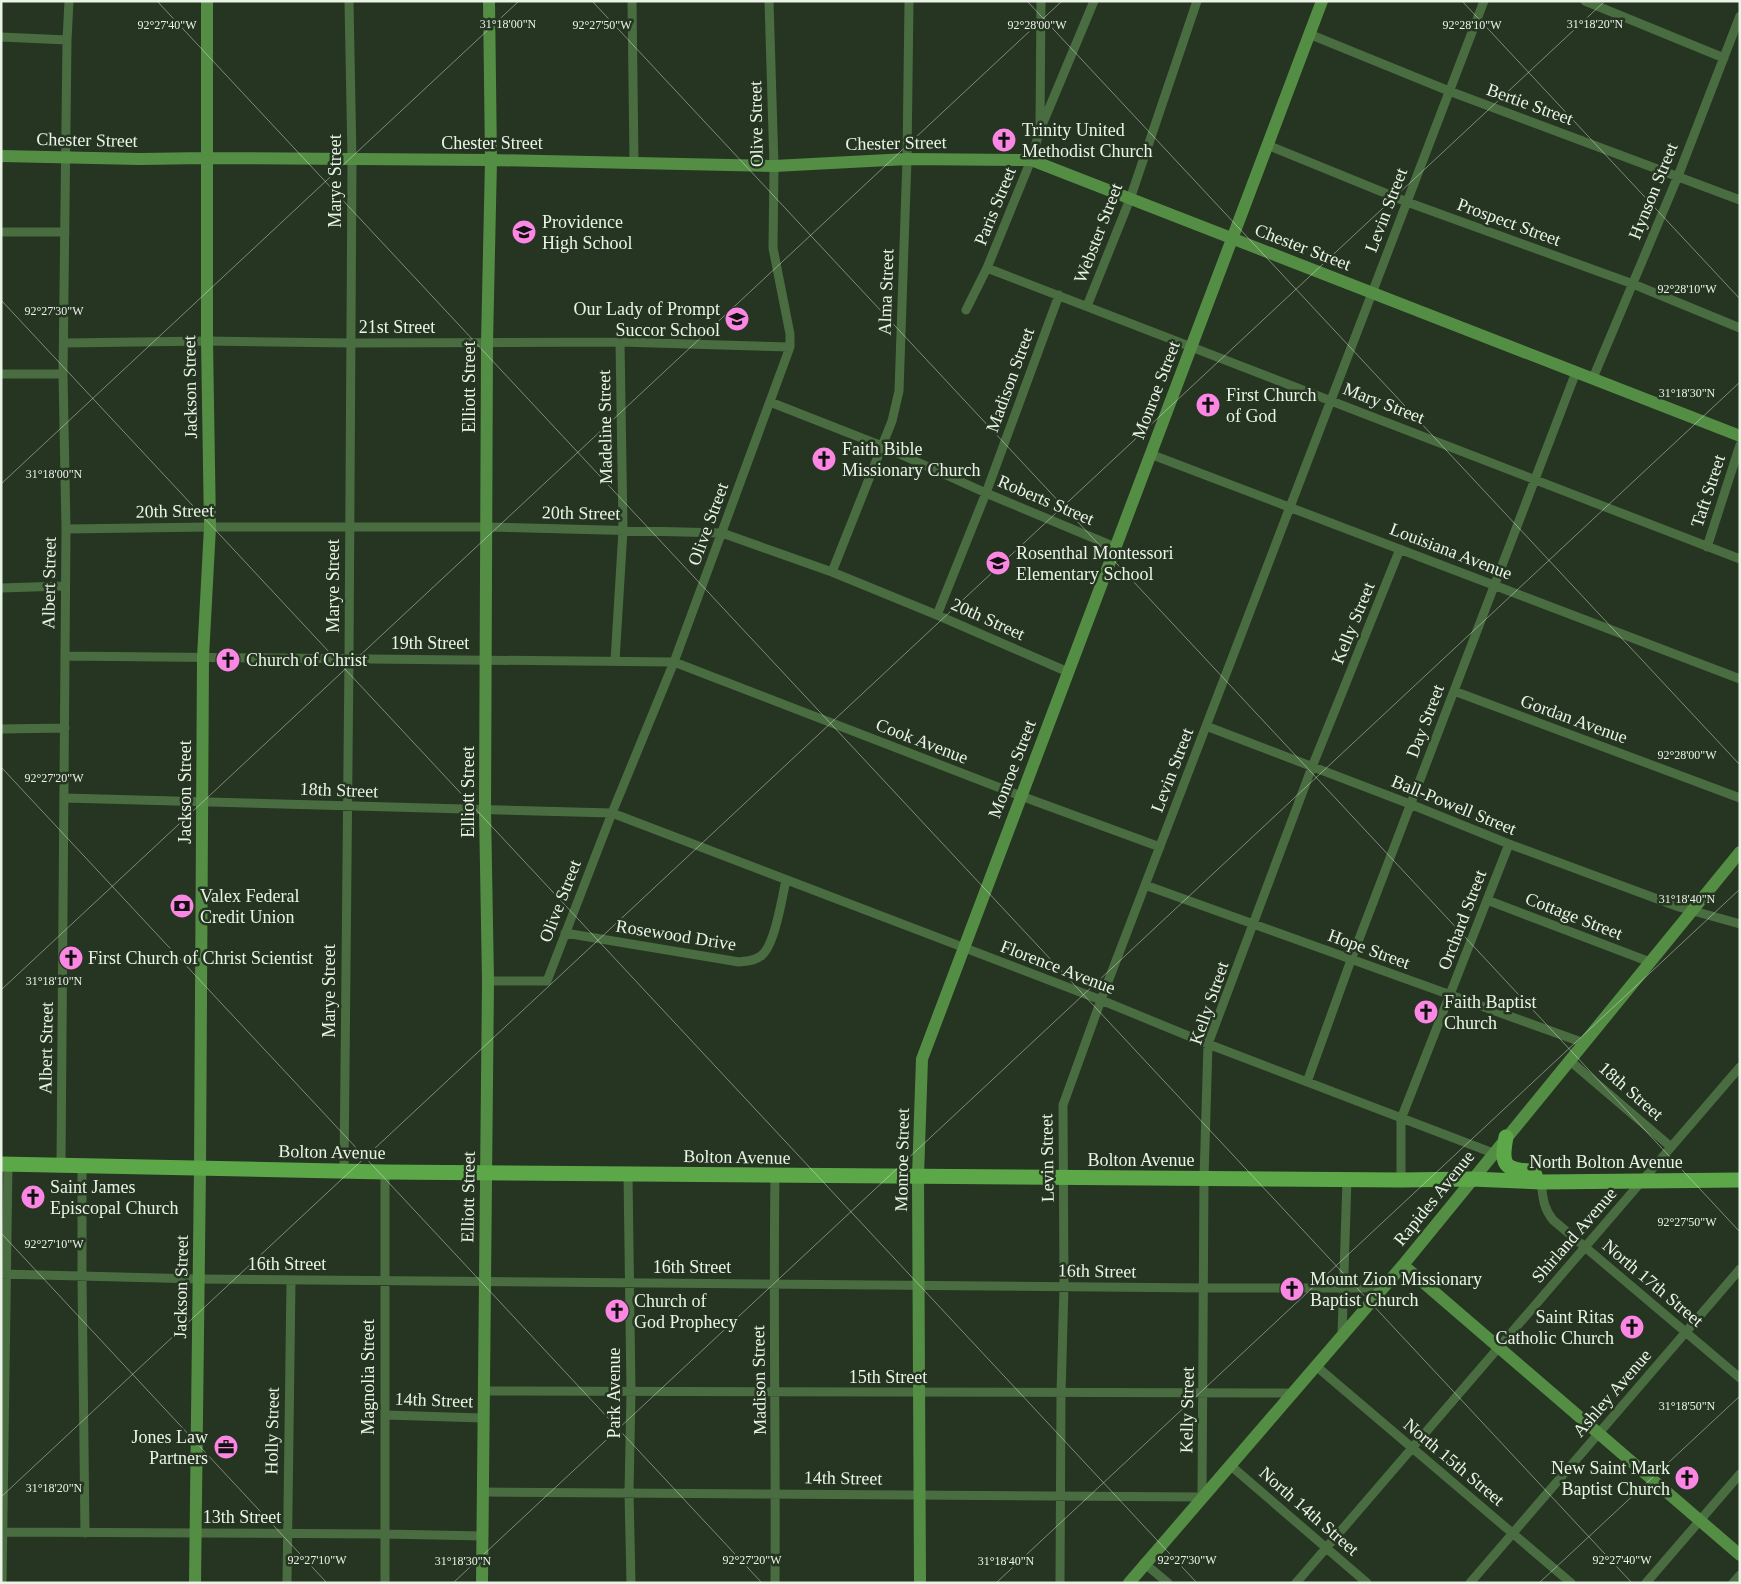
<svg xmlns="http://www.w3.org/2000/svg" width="1741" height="1584" font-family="Georgia,serif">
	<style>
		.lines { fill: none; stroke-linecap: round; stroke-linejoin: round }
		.street { stroke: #496d40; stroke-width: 9 }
		.secondary { stroke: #548e45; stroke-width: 12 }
		.primary { stroke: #5ca848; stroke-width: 15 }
		.ticks { fill: none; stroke: #e9f4e7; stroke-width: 1; stroke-opacity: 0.45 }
		.labels { text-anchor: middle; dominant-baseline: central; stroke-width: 5; stroke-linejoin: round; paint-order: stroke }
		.street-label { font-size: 18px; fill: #e9f4e7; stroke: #253521 }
		.poi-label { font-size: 18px; fill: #e9f4e7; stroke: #253521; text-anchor: start }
		.ticks-label { font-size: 12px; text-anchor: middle; fill: #e9f4e7; stroke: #253521; stroke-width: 5; stroke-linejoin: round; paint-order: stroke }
	</style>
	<rect width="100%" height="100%" fill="#253521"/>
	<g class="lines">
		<!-- street -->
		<path class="street" d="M632 1 634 162
			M1585 1 1724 58
			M1309 34 1449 91 1740 200
			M1 37 67 40
			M1040 124 1041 1
			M1267 145 1407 202 1633 284 1740 328
			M1 232H65
			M987 268 1740 559
			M1087 306 1130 199 1197 1
			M966 310 987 268 1031 160 1040 130 1094 1
			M65 343 207 341 350 343 620 342 790 347
			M1 374H63
			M1593 378 1678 176 1740 16
			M770 402 882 446 986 493 1115 547
			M1150 454 1740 679
			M66 529 210 527H486L722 533 832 572 937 615 1068 672
			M1707 547 1740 445
			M832 572 892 421 899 391 907 159 909 1
			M1 588 65 586
			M937 615 986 493 1059 295
			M65 656 674 662 1021 796 1160 847
			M615 661 623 530 620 342
			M1454 691 1740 798
			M1206 726 1410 804 1509 844 1679 907 1740 924
			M1 729 65 728
			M65 798 612 813 1101 1000 1208 1044 1493 1153
			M1145 885 1584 1043
			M1487 900 1650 962
			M565 933 739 962C747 961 756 961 762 955 775 944 782 898 786 880
			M488 981H547L612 813 674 662 790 347V334L773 248 774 166 769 1
			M1569 1060 1671 1147
			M1307 1082 1351 960 1576 372
			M61 1164 66 529 63 374 67 40 69 1
			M82 1165V1276L85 1533
			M344 1171 349 659 352 160 349 1
			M385 1172V1583
			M628 1174 631 1392 629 1492 631 1583
			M1401 1180V1119L1509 844
			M1541 1182C1543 1197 1543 1208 1553 1220L1740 1378
			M1 1274 199 1279 1204 1288H1383
			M1342 1335 1347 1179
			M1316 1366 1571 1583
			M485 1391 1291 1393
			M385 1415 483 1418
			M1230 1465 1367 1583
			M483 1492 1202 1497 1204 1179 1208 1044 1312 767 1400 549
			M1 1532 385 1534 483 1536
			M1144 1563 1168 1583
			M2 1583 8 1164
			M287 1583 291 1280
			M775 1583C776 1447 773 1312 775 1176
			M1060 1583 1061 1394 1064 1286 1063 1105 1101 1000 1484 1
			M1296 1583 1740 1067
			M1470 1583 1740 1269
			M1646 1583 1740 1474
			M1733 1583 1740 1575"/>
		<!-- secondary -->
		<path class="secondary" d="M1 156 140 159 206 158 491 160 774 166 907 159 1031 160 1740 436
			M1403 1265 1740 1555
			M195 1583 200 1168 203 657 210 527 207 341V1
			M482 1583 488 981 485 810 487 343 491 160 489 1
			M920 1583 918 1176 922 1059 1322 1
			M1129 1583 1403 1265 1740 852"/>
		<!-- primary -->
		<path class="primary" d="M1506 1137C1501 1164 1503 1170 1532 1171L1535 1175
			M1 1164 385 1172 1401 1180 1471 1179 1541 1182 1740 1180"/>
	</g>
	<!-- ticks -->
	<path class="ticks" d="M157 1 1632 1583M592 1 1740 1232M1027 1 1740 765M1462 1 1740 299M1 300 1197 1583M1 484 519 1M1 767 762 1583M1 990 1062 1M1 1233 327 1583M1 1497 1605 1M453 1583 1740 382M996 1583 1740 889M1539 1583 1740 1396"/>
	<!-- icons -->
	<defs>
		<symbol id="church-disc" viewBox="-11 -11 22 22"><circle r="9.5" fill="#fc86e4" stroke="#253521"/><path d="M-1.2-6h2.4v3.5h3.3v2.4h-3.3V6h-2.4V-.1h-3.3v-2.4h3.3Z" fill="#111"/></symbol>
		<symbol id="school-disc" viewBox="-11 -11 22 22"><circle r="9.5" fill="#fc86e4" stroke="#253521"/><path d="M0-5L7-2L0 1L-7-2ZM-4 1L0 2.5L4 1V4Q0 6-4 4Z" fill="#111"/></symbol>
		<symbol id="bank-disc" viewBox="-11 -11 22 22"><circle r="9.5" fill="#fc86e4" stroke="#253521"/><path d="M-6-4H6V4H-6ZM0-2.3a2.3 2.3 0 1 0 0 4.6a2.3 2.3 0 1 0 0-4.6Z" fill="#111"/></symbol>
		<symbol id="office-disc" viewBox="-11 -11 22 22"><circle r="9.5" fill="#fc86e4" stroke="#253521"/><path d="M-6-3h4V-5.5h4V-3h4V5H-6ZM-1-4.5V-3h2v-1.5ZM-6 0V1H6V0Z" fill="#111"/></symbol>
	</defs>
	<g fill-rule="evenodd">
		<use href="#church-disc" x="990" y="126" width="28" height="28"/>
		<use href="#school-disc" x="510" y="218" width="28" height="28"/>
		<use href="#school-disc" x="723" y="305" width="28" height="28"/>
		<use href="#church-disc" x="1194" y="391" width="28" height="28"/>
		<use href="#church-disc" x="810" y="445" width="28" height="28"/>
		<use href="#school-disc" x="984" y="549" width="28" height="28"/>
		<use href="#church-disc" x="214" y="646" width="28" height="28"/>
		<use href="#bank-disc" x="168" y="892" width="28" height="28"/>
		<use href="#church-disc" x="57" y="944" width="28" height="28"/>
		<use href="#church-disc" x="1412" y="998" width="28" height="28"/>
		<use href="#church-disc" x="19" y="1183" width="28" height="28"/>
		<use href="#church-disc" x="1278" y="1275" width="28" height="28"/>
		<use href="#church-disc" x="603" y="1297" width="28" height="28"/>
		<use href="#church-disc" x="1618" y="1313" width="28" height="28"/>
		<use href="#office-disc" x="212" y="1433" width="28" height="28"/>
		<use href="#church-disc" x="1673" y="1464" width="28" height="28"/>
	</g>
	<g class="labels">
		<!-- street labels -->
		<g class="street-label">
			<text transform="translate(1530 104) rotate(20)">Bertie Street</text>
			<text transform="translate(756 124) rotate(-91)">Olive Street</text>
			<text transform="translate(87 140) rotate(1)">Chester Street</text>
			<text x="492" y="143">Chester Street</text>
			<text transform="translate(896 143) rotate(-1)">Chester Street</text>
			<text transform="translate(335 181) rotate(-90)">Marye Street</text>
			<text transform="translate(1653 191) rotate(-68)">Hynson Street</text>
			<text transform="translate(995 206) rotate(-68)">Paris Street</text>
			<text transform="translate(1386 210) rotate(-69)">Levin Street</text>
			<text transform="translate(1509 222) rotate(20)">Prospect Street</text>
			<text transform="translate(1098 233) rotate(-69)">Webster Street</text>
			<text transform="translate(1303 247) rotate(21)">Chester Street</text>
			<text transform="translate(886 292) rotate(-88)">Alma Street</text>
			<text x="397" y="327">21st Street</text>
			<text transform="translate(1010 380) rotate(-70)">Madison Street</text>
			<text transform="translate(190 387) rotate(-91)">Jackson Street</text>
			<text transform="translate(469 387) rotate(-90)">Elliott Street</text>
			<text transform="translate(1156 390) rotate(-69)">Monroe Street</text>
			<text transform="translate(1384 403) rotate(21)">Mary Street</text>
			<text transform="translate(605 427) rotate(-91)">Madeline Street</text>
			<text transform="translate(1708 491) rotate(-72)">Taft Street</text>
			<text transform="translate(1046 500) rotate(23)">Roberts Street</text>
			<text transform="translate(175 511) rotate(-1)">20th Street</text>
			<text transform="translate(581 513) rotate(1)">20th Street</text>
			<text transform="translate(708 524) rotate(-70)">Olive Street</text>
			<text transform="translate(1451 551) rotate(21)">Louisiana Avenue</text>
			<text transform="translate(49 583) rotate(-89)">Albert Street</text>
			<text transform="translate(333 586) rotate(-90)">Marye Street</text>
			<text transform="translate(988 619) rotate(24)">20th Street</text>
			<text transform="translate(1353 623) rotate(-68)">Kelly Street</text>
			<text x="430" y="643">19th Street</text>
			<text transform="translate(1574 719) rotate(20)">Gordan Avenue</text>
			<text transform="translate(1425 721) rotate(-69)">Day Street</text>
			<text transform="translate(922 741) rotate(21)">Cook Avenue</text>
			<text transform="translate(1012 769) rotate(-69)">Monroe Street</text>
			<text transform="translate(1172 770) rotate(-69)">Levin Street</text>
			<text transform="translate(339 790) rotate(2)">18th Street</text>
			<text transform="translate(185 792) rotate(-90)">Jackson Street</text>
			<text transform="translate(468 792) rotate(-90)">Elliott Street</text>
			<text transform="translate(1454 805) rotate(22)">Ball-Powell Street</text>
			<text transform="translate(560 901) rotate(-69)">Olive Street</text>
			<text transform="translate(1574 916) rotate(21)">Cottage Street</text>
			<text transform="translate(1462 920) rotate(-69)">Orchard Street</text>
			<text transform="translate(676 935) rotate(9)">Rosewood Drive</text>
			<text transform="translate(1369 949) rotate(20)">Hope Street</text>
			<text transform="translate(1058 967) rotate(21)">Florence Avenue</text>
			<text transform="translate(329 991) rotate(-90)">Marye Street</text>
			<text transform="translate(1209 1003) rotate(-71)">Kelly Street</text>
			<text transform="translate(46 1048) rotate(-89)">Albert Street</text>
			<text transform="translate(1631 1091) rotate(41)">18th Street</text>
			<text transform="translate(332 1152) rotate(1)">Bolton Avenue</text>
			<text transform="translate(737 1157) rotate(1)">Bolton Avenue</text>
			<text transform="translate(1047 1158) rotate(-91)">Levin Street</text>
			<text transform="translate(902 1160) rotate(-89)">Monroe Street</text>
			<text x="1141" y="1160">Bolton Avenue</text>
			<text x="1606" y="1162">North Bolton Avenue</text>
			<text transform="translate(468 1197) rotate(-89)">Elliott Street</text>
			<text transform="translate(1434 1198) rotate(-51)">Rapides Avenue</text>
			<text transform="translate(1574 1235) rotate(-49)">Shirland Avenue</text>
			<text x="287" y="1264">16th Street</text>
			<text x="692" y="1267">16th Street</text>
			<text transform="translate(1097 1271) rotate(1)">16th Street</text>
			<text transform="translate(1653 1283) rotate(40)">North 17th Street</text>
			<text transform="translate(181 1287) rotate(-89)">Jackson Street</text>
			<text transform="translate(368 1377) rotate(-90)">Magnolia Street</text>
			<text x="888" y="1377">15th Street</text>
			<text transform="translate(759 1380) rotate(-91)">Madison Street</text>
			<text transform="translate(614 1393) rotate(-90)">Park Avenue</text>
			<text transform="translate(1612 1393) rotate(-49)">Ashley Avenue</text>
			<text transform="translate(434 1400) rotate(2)">14th Street</text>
			<text transform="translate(1187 1410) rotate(-89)">Kelly Street</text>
			<text transform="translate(272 1431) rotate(-89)">Holly Street</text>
			<text transform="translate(1454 1462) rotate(40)">North 15th Street</text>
			<text transform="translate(843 1478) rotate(1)">14th Street</text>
			<text transform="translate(1309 1511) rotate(41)">North 14th Street</text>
			<text x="242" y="1517">13th Street</text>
		</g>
		<!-- poi labels -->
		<g class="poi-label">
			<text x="1022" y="130">Trinity United<tspan x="1022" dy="21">Methodist Church</tspan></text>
			<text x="542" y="222">Providence<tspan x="542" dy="21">High School</tspan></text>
			<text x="720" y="309" text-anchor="end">Our Lady of Prompt<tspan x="720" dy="21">Succor School</tspan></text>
			<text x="1226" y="395">First Church<tspan x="1226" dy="21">of God</tspan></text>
			<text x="842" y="449">Faith Bible<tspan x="842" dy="21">Missionary Church</tspan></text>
			<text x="1016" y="553">Rosenthal Montessori<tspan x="1016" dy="21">Elementary School</tspan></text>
			<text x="246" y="660">Church of Christ</text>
			<text x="200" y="896">Valex Federal<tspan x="200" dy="21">Credit Union</tspan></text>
			<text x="88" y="958">First Church of Christ Scientist</text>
			<text x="1444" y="1002">Faith Baptist<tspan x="1444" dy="21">Church</tspan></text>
			<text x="50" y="1187">Saint James<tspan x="50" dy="21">Episcopal Church</tspan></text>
			<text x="1310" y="1279">Mount Zion Missionary<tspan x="1310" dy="21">Baptist Church</tspan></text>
			<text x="634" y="1301">Church of<tspan x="634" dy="21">God Prophecy</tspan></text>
			<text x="1614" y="1317" text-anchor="end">Saint Ritas<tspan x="1614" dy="21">Catholic Church</tspan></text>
			<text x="208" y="1437" text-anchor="end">Jones Law<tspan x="208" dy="21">Partners</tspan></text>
			<text x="1670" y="1468" text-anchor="end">New Saint Mark<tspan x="1670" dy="21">Baptist Church</tspan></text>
		</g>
	</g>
	<g class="ticks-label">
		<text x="508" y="28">31°18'00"N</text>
		<text x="1595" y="28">31°18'20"N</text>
		<text x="167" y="29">92°27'40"W</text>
		<text x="602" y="29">92°27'50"W</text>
		<text x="1037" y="29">92°28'00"W</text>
		<text x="1472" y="29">92°28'10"W</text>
		<text x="1687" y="293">92°28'10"W</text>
		<text x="54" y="315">92°27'30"W</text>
		<text x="1687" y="397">31°18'30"N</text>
		<text x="54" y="478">31°18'00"N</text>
		<text x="1687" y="759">92°28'00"W</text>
		<text x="54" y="782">92°27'20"W</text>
		<text x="1687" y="903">31°18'40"N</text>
		<text x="54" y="985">31°18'10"N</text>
		<text x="1687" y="1226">92°27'50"W</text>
		<text x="54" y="1248">92°27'10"W</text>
		<text x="1687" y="1410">31°18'50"N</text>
		<text x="54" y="1492">31°18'20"N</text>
		<text x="317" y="1564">92°27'10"W</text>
		<text x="752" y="1564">92°27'20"W</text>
		<text x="1187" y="1564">92°27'30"W</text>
		<text x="1622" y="1564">92°27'40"W</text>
		<text x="463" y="1565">31°18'30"N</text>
		<text x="1006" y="1565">31°18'40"N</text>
	</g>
	<!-- border -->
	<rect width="1741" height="1584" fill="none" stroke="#e9f4e7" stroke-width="5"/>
</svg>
